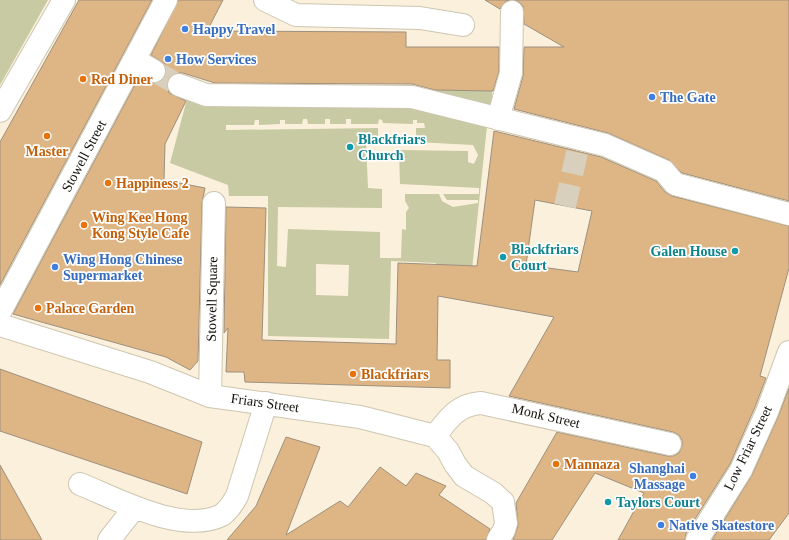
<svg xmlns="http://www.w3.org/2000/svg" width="789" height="540" font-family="Georgia,serif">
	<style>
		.green { fill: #c7caa2; fill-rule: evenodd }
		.building { fill: #deb584; stroke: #9e907f; fill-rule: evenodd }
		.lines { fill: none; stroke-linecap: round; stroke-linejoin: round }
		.minor-tunnel { stroke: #d8cfbc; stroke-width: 22; stroke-dasharray: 22 11; stroke-linecap: butt }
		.minor-casing { stroke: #cec6b1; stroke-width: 24 }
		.minor { stroke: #fff; stroke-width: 22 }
		.shop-dot { fill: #3f7fe0; stroke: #fefefe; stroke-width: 1.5 }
		.food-dot { fill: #e8710a; stroke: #fefefe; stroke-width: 1.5 }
		.culture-dot { fill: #0f9aa8; stroke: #fefefe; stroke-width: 1.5 }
		.labels { text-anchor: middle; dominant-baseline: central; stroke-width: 3.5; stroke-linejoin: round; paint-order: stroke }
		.shop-label { font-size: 14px; font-weight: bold; fill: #366cbe; stroke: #fefefe; text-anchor: start }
		.food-label { font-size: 14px; font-weight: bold; fill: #c56008; stroke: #fefefe; text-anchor: start }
		.culture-label { font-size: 14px; font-weight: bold; fill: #0d838f; stroke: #fefefe; text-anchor: start }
		.street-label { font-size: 14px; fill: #14110a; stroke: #fefefe }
	</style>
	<rect width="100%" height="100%" fill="#faf0db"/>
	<!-- green -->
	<path class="green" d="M0 0H48L0 85Z
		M191 84 229 91 230 107 415 105 487 126 469 298 438 295 436 263 391 261 389 339 268 336V196H229L228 185 170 163ZM303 119H307L308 124H325V119H330V124H346V119H351V124H378L379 119 382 120 383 123 413 124V120H417V123H424L425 128H416V142L473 145 478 155 474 164 468 162V151L399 150 400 184 479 188V194H443L447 200H478V203L453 207 442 201 439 194H405V201L409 208 406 212V230L402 229 401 258H380V232L288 229 286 267 277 266 278 207 382 208V189L368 188 366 143 378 142V128L226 130V125H254L255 120H259V125L280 124V120H285V124H302ZM316 264 349 265 348 296 316 295Z
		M407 89 492 91V110Z"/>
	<!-- building -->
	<path class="building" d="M79 0H152L0 285V142Z
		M178 0H223L207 31 406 32V47H499V71L493 91 435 90 412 84 215 83 183 73H177L171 76 167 80V87L169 93 186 101 165 144 164 180 205 188 202 203 198 361 190 370 166 357 13 314 139 77 154 83 160 82 165 77 166 71 165 64 151 55Z
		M485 0H510L506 1 500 9Z
		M514 0H789V201L682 173 669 160 608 133 514 109 523 76 524 47H564L524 24 523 6 519 2Z
		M494 131 601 157 656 181 665 192 672 196 789 226V268L760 376 766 378 755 407 730 464 686 533 685 540H618L644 493 595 473 552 540H513L518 526 516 503 557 432 667 456H673L679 453 682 446V440L679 435 673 432 509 396 554 317 438 296 437 360H450V388L245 382 244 372H226L228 328 224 333 226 207 266 208 262 340 396 344 398 263 477 266ZM535 200 592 211 578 272 526 265Z
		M0 369 202 442 187 494 0 431Z
		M789 388V513L769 540H712L752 475 778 417Z
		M286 437 320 447 286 535 340 501 348 507 380 467 406 486 416 473 446 486 439 495 490 529 486 540H227L256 506Z
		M0 465 42 540H0Z"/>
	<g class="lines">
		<!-- minor-tunnel -->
		<path class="minor-tunnel" d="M154 71 179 85
			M565 206 580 139"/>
		<defs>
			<path id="minor" d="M265 0 296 15 420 18 463 25
				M135 60 154 71
				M179 85 206 95 412 97 605 145 664 171 675 184 789 214
				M0 111 64 0
				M498 119 511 73 512 12
				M0 312 166 0
				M0 325 150 372 210 396 360 417 435 436 448 451 455 464 464 476 493 493 503 502 506 523 504 530 498 540
				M210 396 214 203
				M435 436C449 418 457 405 481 403L670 444
				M80 484C117 499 182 535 222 515 229 510 233 503 237 496L266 403
				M109 540 135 507
				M697 540 741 470 767 412 789 352"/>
		</defs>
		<!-- minor casing -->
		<use href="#minor" class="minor-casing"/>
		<!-- minor -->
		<use href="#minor" class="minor"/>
	</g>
	<!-- markers -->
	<g class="shop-dot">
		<circle cx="185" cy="29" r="4"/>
		<circle cx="168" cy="59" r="4"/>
		<circle cx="652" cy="97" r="4"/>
		<circle cx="55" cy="267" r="4"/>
		<circle cx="693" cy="476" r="4"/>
		<circle cx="661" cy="525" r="4"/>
	</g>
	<g class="food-dot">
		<circle cx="83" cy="79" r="4"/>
		<circle cx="47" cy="136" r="4"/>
		<circle cx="108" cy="183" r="4"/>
		<circle cx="84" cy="225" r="4"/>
		<circle cx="38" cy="308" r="4"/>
		<circle cx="353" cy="374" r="4"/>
		<circle cx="556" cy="464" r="4"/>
	</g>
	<g class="culture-dot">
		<circle cx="350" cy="147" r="4"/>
		<circle cx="735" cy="251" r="4"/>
		<circle cx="503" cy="257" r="4"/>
		<circle cx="608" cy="502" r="4"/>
	</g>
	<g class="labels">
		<!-- shop labels -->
		<g class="shop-label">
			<text x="193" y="29">Happy Travel</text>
			<text x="176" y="59">How Services</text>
			<text x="660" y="97">The Gate</text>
			<text x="63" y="259">Wing Hong Chinese<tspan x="63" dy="16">Supermarket</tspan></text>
			<text x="685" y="468" text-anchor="end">Shanghai<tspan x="685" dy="16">Massage</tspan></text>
			<text x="669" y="525">Native Skatestore</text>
		</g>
		<!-- food labels -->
		<g class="food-label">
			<text x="91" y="79">Red Diner</text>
			<text x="47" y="151" text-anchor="middle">Master</text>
			<text x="116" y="183">Happiness 2</text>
			<text x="92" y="217">Wing Kee Hong<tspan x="92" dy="16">Kong Style Cafe</tspan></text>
			<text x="46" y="308">Palace Garden</text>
			<text x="361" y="374">Blackfriars</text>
			<text x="564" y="464">Mannaza</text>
		</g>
		<!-- culture labels -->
		<g class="culture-label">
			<text x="358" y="139">Blackfriars<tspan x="358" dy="16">Church</tspan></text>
			<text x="511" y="249">Blackfriars<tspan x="511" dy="16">Court</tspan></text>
			<text x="727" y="251" text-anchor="end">Galen House</text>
			<text x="616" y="502">Taylors Court</text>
		</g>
		<!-- street labels -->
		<g class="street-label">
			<text transform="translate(84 156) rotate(-62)">Stowell Street</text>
			<text transform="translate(212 299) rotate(-89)">Stowell Square</text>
			<text transform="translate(265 403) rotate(8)">Friars Street</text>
			<text transform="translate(546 416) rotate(13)">Monk Street</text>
			<text transform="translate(748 448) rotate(-64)">Low Friar Street</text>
		</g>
	</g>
</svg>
